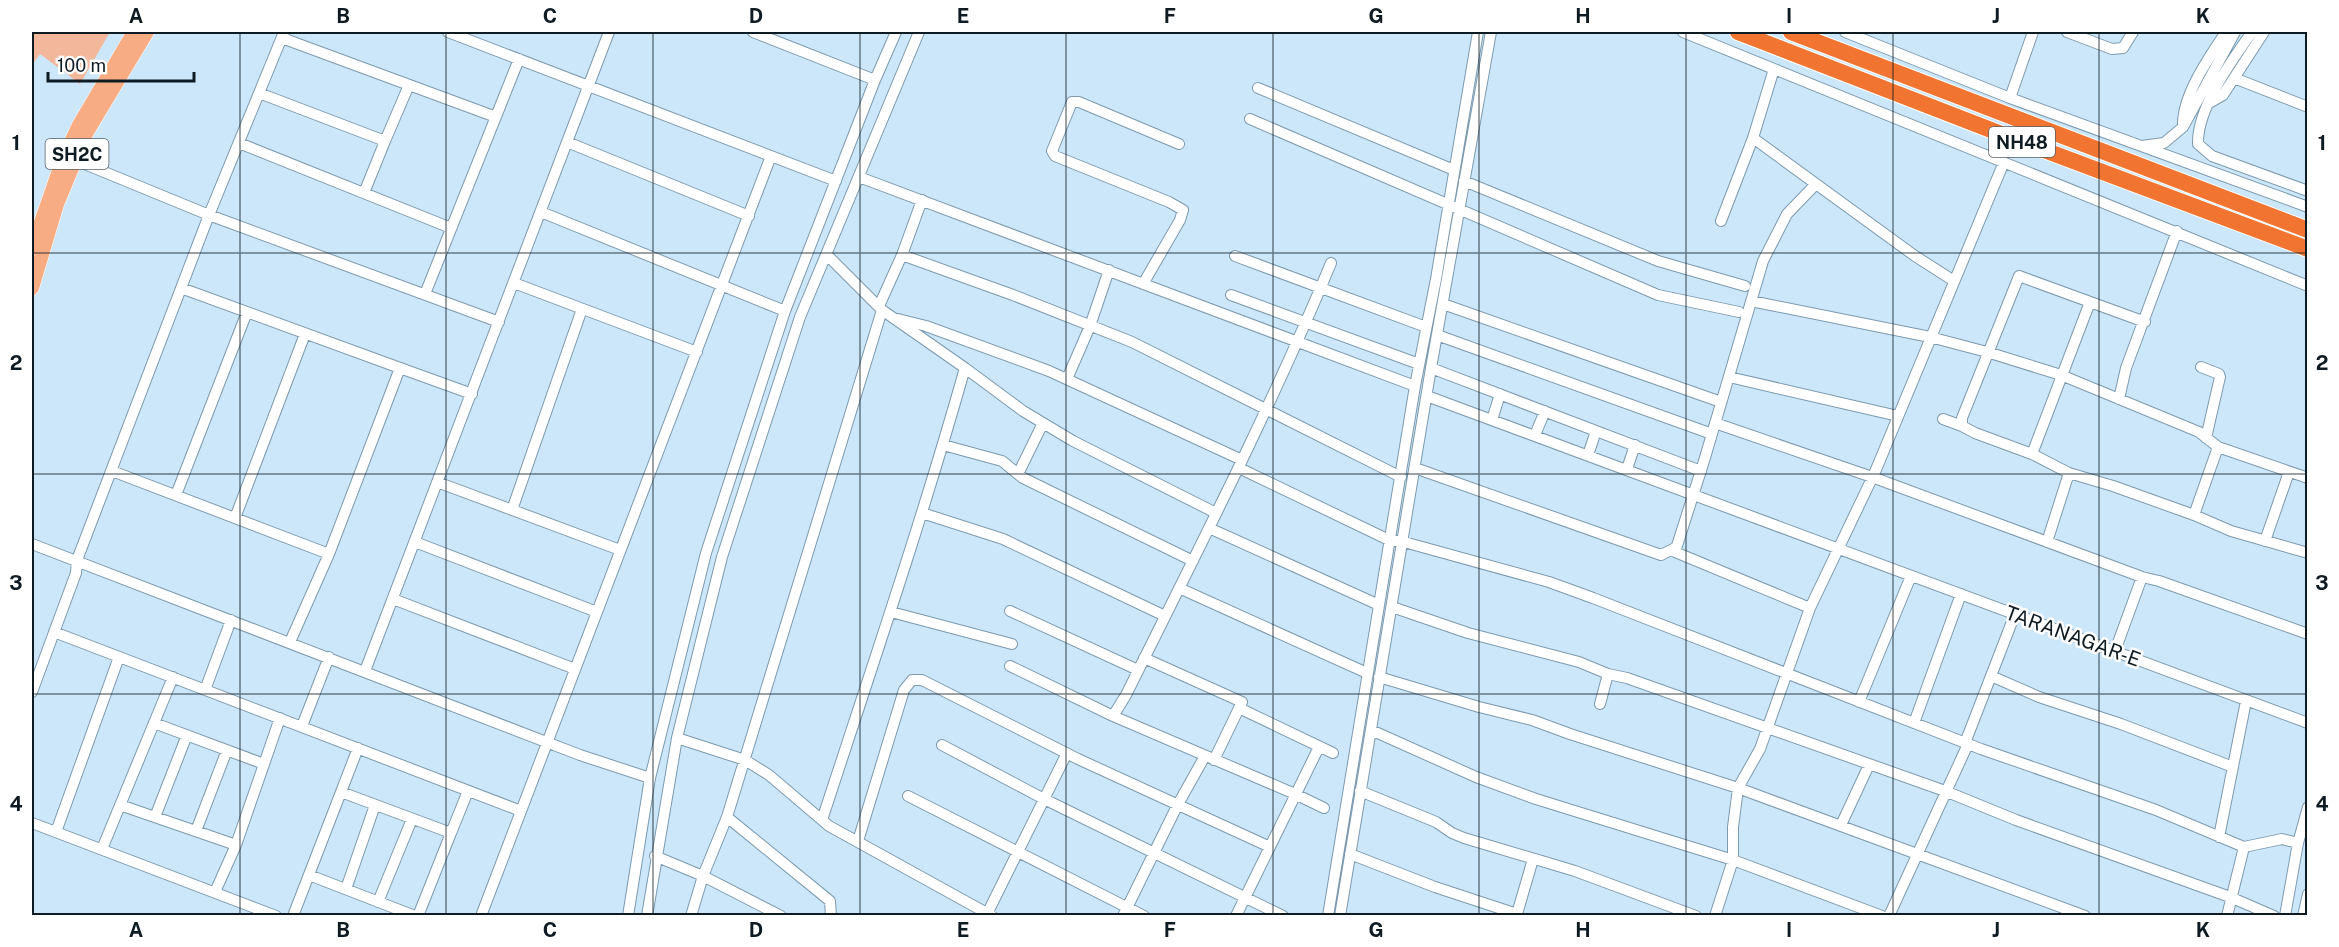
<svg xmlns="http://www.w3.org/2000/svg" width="2339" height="947" font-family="'Public Sans',sans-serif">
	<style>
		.green { fill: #f3b89c }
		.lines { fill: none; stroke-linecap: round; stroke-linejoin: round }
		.minor-casing { stroke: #7b9aaf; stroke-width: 12 }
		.major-casing { stroke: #fff; stroke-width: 15 }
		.highway-casing { stroke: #fff; stroke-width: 18 }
		.minor { stroke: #fff; stroke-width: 10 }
		.major { stroke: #f7ac83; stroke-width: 14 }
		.highway { stroke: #f17531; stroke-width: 16 }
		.grid { fill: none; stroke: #0f1b23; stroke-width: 1.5; stroke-opacity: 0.55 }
		.labels { text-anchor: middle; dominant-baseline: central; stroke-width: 5; stroke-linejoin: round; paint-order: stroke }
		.shield { fill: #fff; stroke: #575f65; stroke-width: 1.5 }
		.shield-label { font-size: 18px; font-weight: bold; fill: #0f1b23 }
		.street-label { font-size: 20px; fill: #0f1b23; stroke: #fff }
		.neatline { fill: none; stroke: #0f1b23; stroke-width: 2 }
		.grid-label { font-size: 20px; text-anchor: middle; font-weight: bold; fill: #0f1b23 }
	</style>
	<rect width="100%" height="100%" fill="#cde7fa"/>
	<!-- green -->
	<path class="green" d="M32 32H110L80 84 40 54 32 65Z"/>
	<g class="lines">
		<defs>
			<path id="minor" d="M448 32 836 181
				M753 32 875 80
				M1683 32 2308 286
				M1845 32 2010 98 2308 207
				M2067 32 2112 49 2123 48 2133 32
				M2252 32C2232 60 2197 108 2198 144L2212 156 2308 191
				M282 38 496 117
				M2234 78 2308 107
				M1258 88 1454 170
				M259 93 385 141 409 85
				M2010 98 2033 32
				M2211 102 2223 95 2264 32
				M1250 119 1658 295 1739 312
				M2183 124C2183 94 2210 56 2226 32
				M1753 138 1915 256 1954 281
				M567 142 749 216
				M239 143 451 228
				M2142 146 2164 143 2183 127 2235 32
				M75 160 209 215 499 322
				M859 177 1415 386
				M1464 181 1658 261 1745 286
				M364 193 385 141
				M541 212 785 311
				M1721 221 1753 138 1774 69
				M902 255 1013 295 1132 342 1401 477
				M1235 256 1426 327
				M514 283 697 352
				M1143 284 1180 220 1183 210 1169 202 1055 156 1052 151 1072 102H1079L1179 144
				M425 294 519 59
				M1231 295 1419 364
				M1751 301 1930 337 1987 352 2061 375 2199 432 2218 447 2308 478
				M1443 304 1721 402
				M879 306 902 255 922 200
				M898 319 926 326 1049 371 1242 460
				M2145 322 2019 276 1962 418V426L1975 433 2032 454 2069 473 2113 486 2194 515 2231 531 2308 553
				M1437 335 1712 434
				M2201 367 2219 374 2220 377 2206 438
				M400 368 472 394
				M965 368 1023 411 1073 441 1216 513
				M1431 368 1701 471
				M1729 377 1898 416
				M1067 379 1090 326 1109 270
				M1427 396 2308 723
				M2119 399 2126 368 2177 231
				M1943 419 1962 426
				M1492 420 1500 394
				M1715 423 1872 477 2142 577 2159 581 2308 634
				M1535 435 1545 411
				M943 445 1002 461 1023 478 1193 561
				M2032 454 2090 302
				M1588 455 1596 431
				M1239 468 1389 540 1404 542 1549 582 1593 598 1981 749 2156 810 2244 847 2282 839 2298 843
				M1415 468 1661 555 1675 548
				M1627 469 1635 445
				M112 471 329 554 400 368 181 288
				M1018 474 1043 423
				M437 482 620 550
				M176 495 247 312
				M512 510 582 309
				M922 513 1003 539 1165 616
				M2194 515 2218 447
				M235 518 305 334
				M1209 528 1379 605
				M2265 541 2289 472
				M415 542 597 612
				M2047 542 2069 473
				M32 544 580 755 650 778
				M1179 588 1367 673
				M393 599 575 669
				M1392 607 1468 633 1579 662 1608 674
				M1810 608 1675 552 1704 461 1763 261 1787 214 1816 184
				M1010 611 1138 670
				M891 612 1012 644
				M54 632 521 811
				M290 642 329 554
				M2115 651 2142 577
				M1144 658 1242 702 1214 760
				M1010 666 1113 716 1295 794 1324 808
				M365 671 609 32
				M1991 676 2039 697 2121 724 2233 767
				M1379 677 1479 707 1532 720 1570 734 1738 788 2085 916
				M205 690 231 620
				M32 692 76 573 77 560 209 215 284 32
				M1859 702 1911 576
				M1600 704 1608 674 1627 678 1945 791 2016 820 2230 897 2274 916
				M1239 708 1333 753
				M1113 716 1126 695C1197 552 1270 410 1331 263
				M154 723 264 764
				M1914 723 1961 594
				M302 726 329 657
				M1371 730 1476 777 1536 799 1733 860 1882 916
				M677 738 745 760 769 775 829 826 992 916
				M1965 743 2015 614
				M942 745 1044 799 1283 916
				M358 748 341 792 451 833 418 916
				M1360 791 1436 822 1452 833 1464 838 1575 871 1696 916
				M908 796 1144 916
				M120 805 236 845 215 892
				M155 817 187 735
				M727 817 830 901 831 916
				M822 820C871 670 922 520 965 368L882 310
				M32 823 276 916
				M1841 825 1869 765
				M196 831 227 750
				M56 832 119 657
				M451 833 468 791
				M2219 837 2246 701
				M858 841 904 690 912 680H922L1078 759 1270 847
				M236 845 280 718
				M102 849 173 677
				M1350 854 1435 887 1517 914 1533 859
				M655 856 703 876 781 916
				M309 875 415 916
				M346 889 375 805
				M378 902 412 819
				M293 916 341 792
				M481 916 771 156
				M628 916 650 778 706 553 785 311 875 80 896 32
				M647 916 677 738 722 557 800 317 919 32
				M691 916 703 876 727 817 882 310 827 255
				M986 916 1067 753
				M1123 916 1177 806 1205 756
				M1236 916 1319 747
				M1328 916 1415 386 1436 279 1478 32
				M1340 916 1431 368 1491 32
				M1715 916 1733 860V827L1738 788 1760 749 1810 608 1875 472 2004 162
				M1889 916 1968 744
				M2227 916 2244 847
				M2285 916 2298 843 2308 807
				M2303 916 2308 894"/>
			<path id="major" d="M32 248 63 159 79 125 134 32
				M32 288 57 204 87 132 147 32"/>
			<path id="highway" d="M1738 32 2004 135 2308 249
				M1791 32 2308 230"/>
		</defs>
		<!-- minor casing -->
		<use href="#minor" class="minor-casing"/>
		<!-- major casing -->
		<use href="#major" class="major-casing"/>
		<!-- highway casing -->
		<use href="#highway" class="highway-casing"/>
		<!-- minor -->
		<use href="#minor" class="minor"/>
		<!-- major -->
		<use href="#major" class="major"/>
		<!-- highway -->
		<use href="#highway" class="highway"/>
	</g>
	<!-- grid -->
	<path class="grid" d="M240 32V916M446 32V916M653 32V916M860 32V916M1066 32V916M1273 32V916M1479 32V916M1686 32V916M1893 32V916M2099 32V916M32 253H2308M32 474H2308M32 694H2308"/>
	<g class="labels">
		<!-- shield labels -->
		<g class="shield">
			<rect x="1989" y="127" width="66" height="30" rx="4.5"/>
			<rect x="45.5" y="139" width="63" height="30" rx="4.5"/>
		</g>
		<g class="shield-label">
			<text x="2022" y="142">NH48</text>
			<text x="77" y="154">SH2C</text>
		</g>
		<!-- street labels -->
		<g class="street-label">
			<text transform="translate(2073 636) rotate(20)">TARANAGAR-E</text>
		</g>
	</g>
	<!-- border -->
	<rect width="2339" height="947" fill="none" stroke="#ffffff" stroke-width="66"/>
	<!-- scale -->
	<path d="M48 72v9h146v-9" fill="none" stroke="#0f1b23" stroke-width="3"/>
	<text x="57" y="72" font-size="18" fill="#0f1b23" stroke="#ffffff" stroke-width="4.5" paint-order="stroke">100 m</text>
	<rect x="33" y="33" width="2273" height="881" class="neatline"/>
	<g class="grid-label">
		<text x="136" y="23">A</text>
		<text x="343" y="23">B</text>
		<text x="550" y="23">C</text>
		<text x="756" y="23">D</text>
		<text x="963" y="23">E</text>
		<text x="1170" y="23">F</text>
		<text x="1376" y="23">G</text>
		<text x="1583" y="23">H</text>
		<text x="1789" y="23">I</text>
		<text x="1996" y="23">J</text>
		<text x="2203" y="23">K</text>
		<text x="16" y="150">1</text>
		<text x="2322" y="150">1</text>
		<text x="16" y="370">2</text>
		<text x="2322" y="370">2</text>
		<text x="16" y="590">3</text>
		<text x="2322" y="590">3</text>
		<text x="16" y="811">4</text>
		<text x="2322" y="811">4</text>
		<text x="136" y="937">A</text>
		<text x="343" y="937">B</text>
		<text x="550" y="937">C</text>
		<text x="756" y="937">D</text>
		<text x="963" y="937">E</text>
		<text x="1170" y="937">F</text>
		<text x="1376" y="937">G</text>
		<text x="1583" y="937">H</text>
		<text x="1789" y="937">I</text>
		<text x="1996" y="937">J</text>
		<text x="2203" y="937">K</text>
	</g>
</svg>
